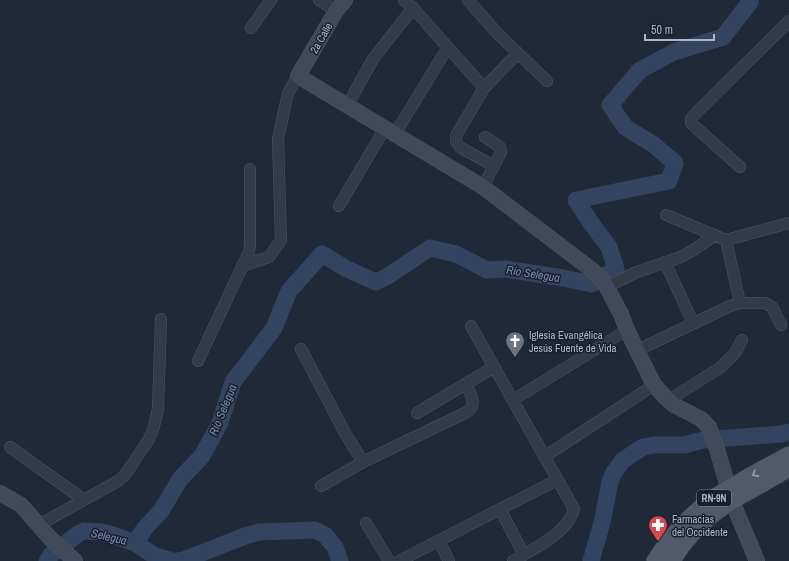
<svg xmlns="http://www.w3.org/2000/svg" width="789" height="561" font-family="'Archivo Narrow',sans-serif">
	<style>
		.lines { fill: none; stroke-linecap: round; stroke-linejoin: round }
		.river { stroke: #324460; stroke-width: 17 }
		.street-casing { stroke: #4e5663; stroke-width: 12 }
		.secondary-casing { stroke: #4e5663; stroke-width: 16 }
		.primary-casing { stroke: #3d4452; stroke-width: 18 }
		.street { stroke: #333b48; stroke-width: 11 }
		.secondary { stroke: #414a5b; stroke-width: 15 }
		.primary { stroke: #515a69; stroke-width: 17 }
		.oneway { stroke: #969fae }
		.labels { text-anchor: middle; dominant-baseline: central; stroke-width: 3; stroke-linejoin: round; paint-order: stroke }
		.shield { fill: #19202d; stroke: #818997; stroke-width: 1 }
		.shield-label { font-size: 10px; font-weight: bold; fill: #adb6c5 }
		.street-label { font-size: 11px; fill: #adb6c5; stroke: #19202d }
		.poi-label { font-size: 11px; fill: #adb6c5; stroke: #19202d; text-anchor: start }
		.water-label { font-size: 12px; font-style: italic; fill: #748bae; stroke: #19202d }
	</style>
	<rect width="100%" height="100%" fill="#202938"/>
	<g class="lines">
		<!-- river -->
		<path class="river" d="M135 543 145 528 161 511 180 479 202 456 220 423 233 382 274 328 289 291 322 254 347 269 376 282 388 276 430 248 456 254 487 270 506 269 563 278 592 284 616 269 609 247 591 223 576 200 669 181 675 163 654 145 625 127 610 105 640 70 674 52 723 37 750 2V0
			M47 561 52 554 78 534 84 531 101 532 113 535 135 543 155 556 173 561
			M178 561 184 560 245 536 259 532 315 530 325 535 335 547 340 561
			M591 561 602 523 610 482 613 474 623 460 643 447 654 445H684L703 440 781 434 789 432"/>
		<defs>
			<path id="street" d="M319 0 336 11
				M404 0 413 8 484 88
				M468 0 497 33 547 81
				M251 28 271 0
				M347 106 373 59 413 8
				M395 134 448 47
				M494 166 461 148C456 143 455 140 457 134L484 88 518 53
				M740 167 691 123V119L694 115 789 21
				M483 187 501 152 500 147 485 137
				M339 206 385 128
				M666 215 726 240 789 223
				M726 240 740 303
				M665 262 693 323
				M242 266 269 257 281 240 278 139 288 93 298 76
				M606 287 637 272 681 257 695 249 715 235
				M471 326 574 509C568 533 533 549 513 561
				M301 349 345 433 363 462
				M638 350 730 306 740 303H765L772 307 781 325
				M198 361 249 252 250 245V169
				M513 400 627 330
				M669 400 721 367 735 353 742 340
				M417 413 494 367
				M10 447 84 500
				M544 457 654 385
				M321 486 363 462 467 412C478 404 470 394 466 384
				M500 509 524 555
				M366 523 389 561
				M39 525 118 481 124 476 129 469 149 439 153 430 158 409 161 319
				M439 541 449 561
				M399 561 557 480"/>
			<path id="secondary" d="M345 0 336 11 298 76 483 187 592 270 604 282 621 314 627 330 654 385 665 397 674 405 701 419 709 427 717 449 732 501 757 561
				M0 493 21 505 50 538 75 561"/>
			<path id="primary" d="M655 561C670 537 689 516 711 500 736 483 763 469 789 455
				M672 561C685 538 707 517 730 502 749 490 770 480 789 468"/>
		</defs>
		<!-- street casing -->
		<use href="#street" class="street-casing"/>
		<!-- secondary casing -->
		<use href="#secondary" class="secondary-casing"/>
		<!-- primary casing -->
		<use href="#primary" class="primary-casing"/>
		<!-- street -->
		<use href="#street" class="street"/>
		<!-- secondary -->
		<use href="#secondary" class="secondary"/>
		<!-- primary -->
		<use href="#primary" class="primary"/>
	</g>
	<!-- one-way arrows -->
	<defs><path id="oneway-chevron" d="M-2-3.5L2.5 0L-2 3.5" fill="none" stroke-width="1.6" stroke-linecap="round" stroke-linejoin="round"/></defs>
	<use class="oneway" href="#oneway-chevron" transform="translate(755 474) rotate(151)"/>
	<!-- icons -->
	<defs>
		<symbol id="church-pin" viewBox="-11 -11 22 30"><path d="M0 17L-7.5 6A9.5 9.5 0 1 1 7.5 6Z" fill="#6b7280" stroke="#19202d"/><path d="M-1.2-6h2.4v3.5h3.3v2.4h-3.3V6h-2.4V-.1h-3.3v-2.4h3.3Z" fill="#fff"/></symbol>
		<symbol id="pharmacy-pin" viewBox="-11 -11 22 30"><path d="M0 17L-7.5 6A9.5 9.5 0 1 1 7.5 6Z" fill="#e0444e" stroke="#19202d"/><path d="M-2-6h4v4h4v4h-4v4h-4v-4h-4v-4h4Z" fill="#fff"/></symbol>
	</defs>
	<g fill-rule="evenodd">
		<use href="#church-pin" x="504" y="330" width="22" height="30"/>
		<use href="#pharmacy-pin" x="647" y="514" width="22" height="30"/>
	</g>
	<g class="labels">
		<!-- shield labels -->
		<rect class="shield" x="697" y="490" width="34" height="16" rx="3"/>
		<g class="shield-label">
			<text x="714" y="498">RN-9N</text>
		</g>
		<!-- street labels -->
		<g class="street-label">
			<text transform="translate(321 38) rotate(-60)">2a Calle</text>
		</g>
		<!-- poi labels -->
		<g class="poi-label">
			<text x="529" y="335">Iglesia Evangélica<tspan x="529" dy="13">Jesús Fuente de Vida</tspan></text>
			<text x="672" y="519">Farmacias<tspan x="672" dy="13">del Occidente</tspan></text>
		</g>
		<!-- water labels -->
		<g class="water-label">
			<text transform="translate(533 274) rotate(9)">Río Selegua</text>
			<text transform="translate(223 410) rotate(-68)">Río Selegua</text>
			<text transform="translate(109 537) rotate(13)">Selegua</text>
		</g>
	</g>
	<!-- scale -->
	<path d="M645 34v6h69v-6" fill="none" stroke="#adb6c5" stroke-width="2"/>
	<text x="651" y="34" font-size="12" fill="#adb6c5" stroke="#19202d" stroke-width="3" paint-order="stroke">50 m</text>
</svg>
